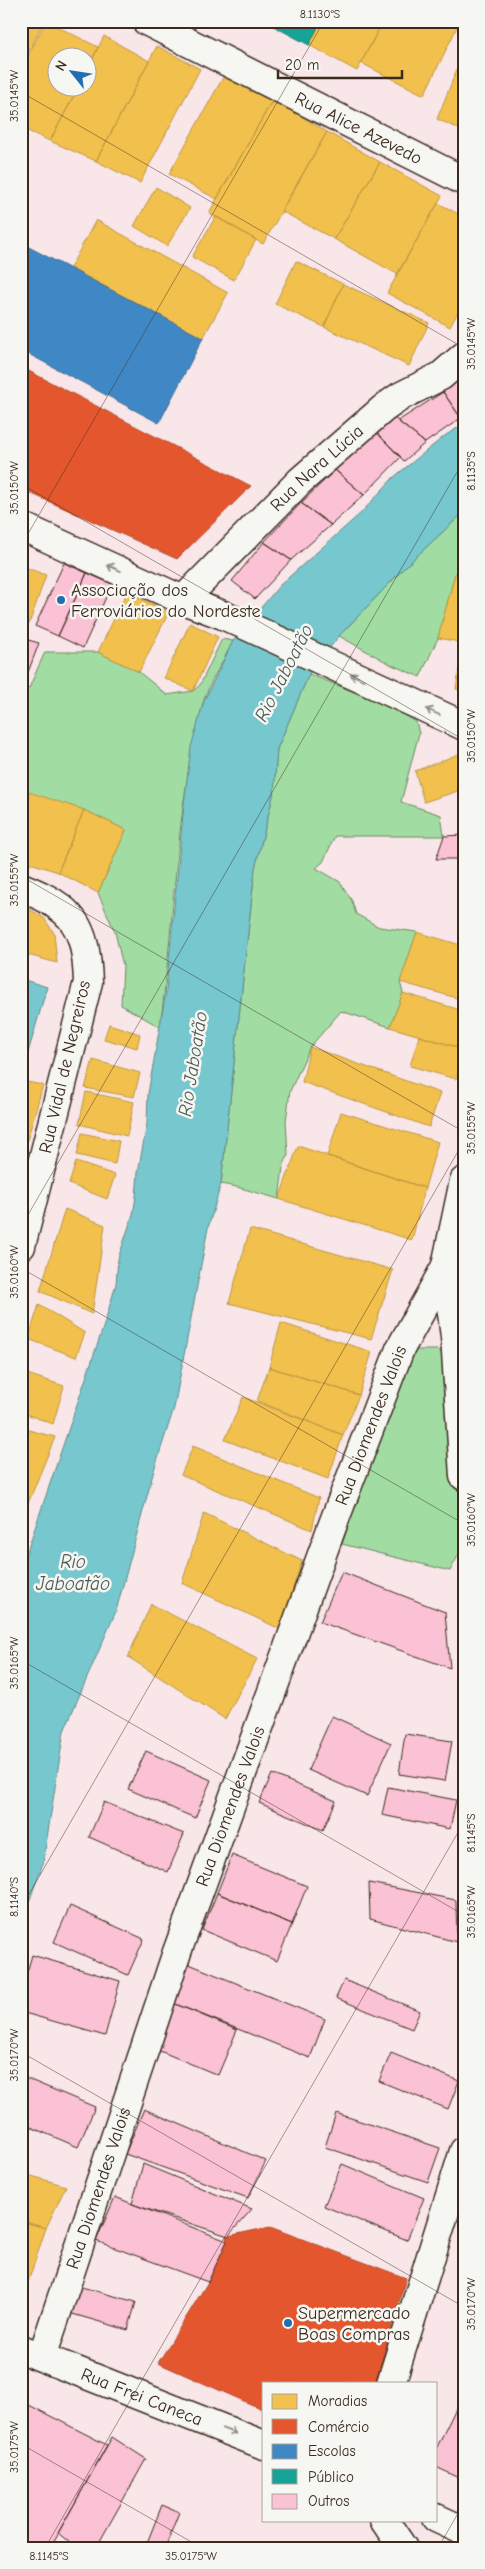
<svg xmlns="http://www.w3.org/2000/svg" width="485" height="2569" font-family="'Comic Neue',sans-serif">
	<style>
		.green { fill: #a1dda3; stroke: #6e8460 }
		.water { fill: #77c8ce; stroke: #5f8988 }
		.homes { fill: #f2c14e; stroke: #bb9440 }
		.shops { fill: #e4572e; stroke: #b14a29 }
		.schools { fill: #3f88c5; stroke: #3e6c93 }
		.public { fill: #17a398; stroke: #227f73 }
		.building { fill: #fbc1d4; stroke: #3b2a1e }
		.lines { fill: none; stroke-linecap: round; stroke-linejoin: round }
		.street-casing { stroke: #3b2a1e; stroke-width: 31 }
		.secondary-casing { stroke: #3b2a1e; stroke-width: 31 }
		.street { stroke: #f6f6f2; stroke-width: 28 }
		.secondary { stroke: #f6f6f2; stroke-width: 28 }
		.oneway { stroke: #989088 }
		.ticks { fill: none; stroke: #3b2a1e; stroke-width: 1; stroke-opacity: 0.45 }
		.poi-dot { fill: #1f6fb2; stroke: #f6f6f2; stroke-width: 2 }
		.labels { text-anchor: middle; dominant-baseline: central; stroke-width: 5; stroke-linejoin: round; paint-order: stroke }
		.street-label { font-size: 18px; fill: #3b2a1e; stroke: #f6f6f2 }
		.poi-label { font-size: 18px; fill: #3b2a1e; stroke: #f6f6f2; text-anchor: start }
		.water-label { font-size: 19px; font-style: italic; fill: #4d5953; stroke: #f6f6f2 }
		.neatline { fill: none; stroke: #3b2a1e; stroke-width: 2 }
		.ticks-label { font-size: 12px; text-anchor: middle; fill: #3b2a1e }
	</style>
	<rect width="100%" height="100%" fill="#f8e6e9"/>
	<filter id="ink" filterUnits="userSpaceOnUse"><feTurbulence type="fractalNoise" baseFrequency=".02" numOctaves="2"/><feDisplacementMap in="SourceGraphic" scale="10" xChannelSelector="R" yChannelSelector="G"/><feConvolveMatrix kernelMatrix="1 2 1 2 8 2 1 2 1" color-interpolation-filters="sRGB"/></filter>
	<g filter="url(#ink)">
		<!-- green -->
		<path class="green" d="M464 512V565L455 574 438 638 420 677 392 665 339 636 405 567Z
			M222 639 233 641C224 661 209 682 203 703 175 808 175 919 160 1027L121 1005 123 966 115 932 98 893 126 830 84 810 21 791V694L29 688 45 652H98L139 672 167 695 193 691 200 685Z
			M309 674 392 707 416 722 419 733 401 802 441 815 444 836H335L323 862 316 868 340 882 352 901 356 914 379 927 417 932 400 982 403 993 390 1027 341 1011 310 1047 290 1091 286 1121 288 1155 283 1167 279 1199 237 1187 221 1184 255 868 274 792 277 749Z
			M408 1350H438L462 1363 464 1517 462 1548 450 1571 342 1544Z"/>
		<!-- water -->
		<path class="water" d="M464 424V512L405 567 339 636 309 674 277 749 274 792 255 868 221 1184 208 1228 174 1408 154 1470 116 1611 64 1731 43 1863 21 1924V1569L105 1322 116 1284 118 1259 133 1214 136 1197 138 1172 147 1124 148 1094 166 991 184 804 191 747 204 701 233 641 280 585 361 513 394 477 446 435Z
			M21 979 47 987 25 1063 21 1062Z"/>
		<!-- homes -->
		<path class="homes" d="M21 21H44L21 66Z
			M46 21 98 47 88 68V58H58V88H78L50 141 21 128V69Z
			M321 21H383L357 71 309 45Z
			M383 21H460L424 95 361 63Z
			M104 36 149 61 96 161 50 141 78 88H88V68Z
			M157 46 200 69 140 183 96 161Z
			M459 64 464 67V131L437 119Z
			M225 74 273 99 217 199 169 174Z
			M273 99 327 132 263 244 209 213Z
			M327 132 380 162 334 239 281 211Z
			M380 162 442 196 397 274 334 239Z
			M156 187 190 208 167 246 134 226Z
			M438 203 464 217V301L450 327 387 293Z
			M216 216 256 240 234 280 192 257Z
			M96 220 228 293 203 338 70 268Z
			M296 261 343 284 324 327 275 304Z
			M343 284 429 323 409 366 324 327Z
			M464 565V643L438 638 455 574Z
			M21 566 46 575 29 624 21 621Z
			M127 592 169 612 139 672 98 652Z
			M190 623 218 637 193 691 164 678Z
			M462 654H464V691L456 689Z
			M464 752V789L424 802 415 771Z
			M21 790 29 792 21 832Z
			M29 792 84 810 58 872 21 860V832Z
			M84 810 126 830 98 893 58 872Z
			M21 904 44 918 54 933 57 963 21 953Z
			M417 932 464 946V1000L400 982Z
			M403 993 464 1011V1049L390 1027Z
			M109 1024 140 1034 137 1048 104 1039Z
			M419 1036 464 1049 456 1079 410 1066Z
			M310 1047 440 1093 429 1127 302 1082Z
			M93 1060 140 1073 134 1097 85 1088Z
			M21 1081 43 1085 22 1158H21Z
			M86 1092 134 1102 127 1136 79 1124Z
			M341 1112 438 1142 425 1188 327 1156Z
			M82 1133 119 1141 115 1164 77 1155Z
			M298 1146 425 1188 412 1240 279 1199Z
			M76 1162 115 1175 107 1199 69 1184Z
			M65 1209 105 1225 92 1314 40 1291Z
			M250 1229 393 1270 371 1339 229 1303Z
			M39 1305 85 1333 76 1357 28 1339Z
			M281 1323 372 1352 359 1395 269 1367Z
			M269 1367 359 1395 343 1435 257 1401Z
			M21 1372 64 1386 53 1424 21 1412Z
			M243 1397 343 1435 328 1479 225 1440Z
			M21 1428 55 1437 22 1518H21Z
			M193 1446 319 1498 312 1530 181 1475Z
			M204 1513 302 1561 280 1629 182 1583Z
			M151 1604 257 1659 225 1719 128 1657Z
			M21 2173 66 2186 46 2228 21 2221Z
			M21 2221 46 2228 28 2282 21 2280Z"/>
		<!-- shops -->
		<path class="shops" d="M21 367 251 486 177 559 21 489Z
			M270 2227 406 2278 375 2383H264V2410L158 2363 208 2282 228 2236Z"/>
		<!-- schools -->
		<path class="schools" d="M21 243 203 338 159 423 21 350Z"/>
		<!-- public -->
		<path class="public" d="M264 21H321L309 45Z"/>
		<!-- building -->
		<path class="building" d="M461 377 464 380V416L461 418 443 392Z
			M443 392 461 418 425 443 398 421Z
			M393 417 425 443 404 461 376 432Z
			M376 432 401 457 364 495 335 470Z
			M335 470 364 495 331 525 301 503Z
			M301 503 331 525 291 560 264 542Z
			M264 542 291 560 255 599 232 581Z
			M64 563 87 573 58 636 35 626Z
			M87 573 112 584 83 648 58 636Z
			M21 638 39 643 21 691Z
			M464 835V859H436L444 836Z
			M342 1572 445 1612 450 1668 320 1622Z
			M332 1716 391 1743 367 1796 308 1770Z
			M405 1734 452 1741 445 1781 399 1774Z
			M146 1751 211 1780 195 1818 128 1789Z
			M272 1774 336 1801 323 1830 259 1803Z
			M388 1787 456 1800 450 1829 382 1815Z
			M104 1802 184 1834 168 1872 89 1837Z
			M232 1855 307 1886 292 1924 217 1893Z
			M369 1883 456 1900 457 1942 370 1919Z
			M217 1893 292 1924 277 1961 202 1930Z
			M70 1906 144 1939 128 1975 54 1942Z
			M32 1955 120 1981 105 2036 21 2012V1993Z
			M189 1964 325 2019 310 2058 173 2003Z
			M344 1980 420 2011 412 2029 336 1998Z
			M173 2003 237 2030 218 2075 155 2049Z
			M391 2053 459 2081 448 2109 379 2081Z
			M23 2077 95 2107 78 2147 21 2123Z
			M144 2109 266 2161 248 2198 125 2154Z
			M336 2113 440 2148 428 2182 325 2147Z
			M143 2164 252 2209 228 2236 132 2204Z
			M342 2164 424 2198 407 2240 324 2206Z
			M115 2197 227 2241 208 2282 96 2241Z
			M78 2286 136 2302 128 2330 69 2313Z
			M464 2392V2480L436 2467V2449Z
			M25 2403 107 2445 50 2548H21V2413Z
			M112 2437 146 2459 96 2548H76L58 2533Z
			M162 2505 179 2512 165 2548H145Z"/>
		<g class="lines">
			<defs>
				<g id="street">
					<path id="s1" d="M146 21 464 181"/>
					<path id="s2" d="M183 600 300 481 384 408 401 396 441 376 464 356"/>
					<path d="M21 887C74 908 86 926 88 982L21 1246"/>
					<path id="s3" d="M42 2357 177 1952 333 1524 400 1349 446 1266"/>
					<path d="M384 2520 403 2548"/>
				</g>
				<g id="secondary">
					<path d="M21 526 183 600 223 615 464 726"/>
					<path d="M464 1181 446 1266 455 1337 464 1476"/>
					<path id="s4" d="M21 2349 264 2445"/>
					<path d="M391 2383 464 2151"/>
					<path d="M436 2518 464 2531"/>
				</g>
			</defs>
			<!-- street casing -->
			<use href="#street" class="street-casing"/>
			<!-- secondary casing -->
			<use href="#secondary" class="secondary-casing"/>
			<!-- street -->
			<use href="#street" class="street"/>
			<!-- secondary -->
			<use href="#secondary" class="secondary"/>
		</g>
		<!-- one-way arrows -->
		<defs><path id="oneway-shaft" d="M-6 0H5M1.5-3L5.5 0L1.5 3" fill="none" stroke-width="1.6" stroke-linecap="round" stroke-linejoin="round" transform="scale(1.25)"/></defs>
		<g class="oneway">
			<use href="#oneway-shaft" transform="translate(114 568) rotate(-156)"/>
			<use href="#oneway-shaft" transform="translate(357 677) rotate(-155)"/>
			<use href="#oneway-shaft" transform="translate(433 712) rotate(-155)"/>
			<use href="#oneway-shaft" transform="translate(229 2431) rotate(21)"/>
		</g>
	</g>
	<!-- ticks -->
	<path class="ticks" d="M21 92 464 348M21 484 464 740M21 546 324 21M21 876 464 1132M21 1227 464 460M21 1268 464 1524M21 1660 464 1915M21 1908 464 1141M21 2052 464 2307M21 2444 202 2548M45 2548 464 1822M438 2548 464 2503"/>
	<!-- markers -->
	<g class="poi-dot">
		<circle cx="61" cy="600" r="5"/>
		<circle cx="288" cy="2323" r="5"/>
	</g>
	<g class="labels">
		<!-- street labels -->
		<g class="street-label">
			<text stroke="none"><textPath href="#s1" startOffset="238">Rua Alice Azevedo</textPath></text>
			<text stroke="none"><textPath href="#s2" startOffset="188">Rua Nara Lúcia</textPath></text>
			<text transform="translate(65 1067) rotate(-77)">Rua Vidal de Negreiros</text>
			<text stroke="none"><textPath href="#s3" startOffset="988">Rua Diomendes Valois</textPath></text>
			<text stroke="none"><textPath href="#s3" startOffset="582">Rua Diomendes Valois</textPath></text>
			<text stroke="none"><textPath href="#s3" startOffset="178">Rua Diomendes Valois</textPath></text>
			<text stroke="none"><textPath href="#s4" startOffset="130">Rua Frei Caneca</textPath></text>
		</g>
		<!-- poi labels -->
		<g class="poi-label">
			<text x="71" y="590">Associação dos<tspan x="71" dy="21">Ferroviários do Nordeste</tspan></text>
			<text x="298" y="2313">Supermercado<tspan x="298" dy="21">Boas Compras</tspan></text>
		</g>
		<!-- water labels -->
		<g class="water-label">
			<text transform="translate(284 673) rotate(-63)">Rio Jaboatão</text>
			<text transform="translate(193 1064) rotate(-81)">Rio Jaboatão</text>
			<text x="73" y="1562">Rio<tspan x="73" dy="22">Jaboatão</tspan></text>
		</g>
	</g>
	<!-- margin -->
	<rect width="485" height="2569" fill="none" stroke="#f6f6f2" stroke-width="55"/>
	<!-- legend -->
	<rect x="262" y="2382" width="175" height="140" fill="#f6f6f2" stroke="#aba49d"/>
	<rect x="272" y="2394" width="25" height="15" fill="#f2c14e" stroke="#aba49d"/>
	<text x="308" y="2406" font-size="15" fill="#3b2a1e">Moradias</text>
	<rect x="272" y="2419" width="25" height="15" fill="#e4572e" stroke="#aba49d"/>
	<text x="308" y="2432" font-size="15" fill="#3b2a1e">Comércio</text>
	<rect x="272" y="2444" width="25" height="15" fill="#3f88c5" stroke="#aba49d"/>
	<text x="308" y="2456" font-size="15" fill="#3b2a1e">Escolas</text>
	<rect x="272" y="2469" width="25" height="15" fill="#17a398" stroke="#aba49d"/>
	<text x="308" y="2482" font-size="15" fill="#3b2a1e">Público</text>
	<rect x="272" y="2494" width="25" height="15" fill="#fbc1d4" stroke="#aba49d"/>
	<text x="308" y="2506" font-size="15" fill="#3b2a1e">Outros</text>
	<!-- north arrow -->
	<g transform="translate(72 72) rotate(300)"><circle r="24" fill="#f6f6f2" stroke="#aba49d"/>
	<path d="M0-4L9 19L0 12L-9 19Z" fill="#1f6fb2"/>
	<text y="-8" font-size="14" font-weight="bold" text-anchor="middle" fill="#3b2a1e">N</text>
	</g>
	<!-- scale -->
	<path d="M278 70v8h124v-8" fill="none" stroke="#3b2a1e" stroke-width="2.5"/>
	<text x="285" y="70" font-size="15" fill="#3b2a1e" stroke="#f6f6f2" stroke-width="4" paint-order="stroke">20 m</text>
	<rect x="28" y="28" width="430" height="2514" class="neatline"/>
	<g class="ticks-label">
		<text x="320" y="18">8.1130°S</text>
		<text transform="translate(14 96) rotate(-90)" y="4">35.0145°W</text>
		<text transform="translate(471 344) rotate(-90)" y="4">35.0145°W</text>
		<text transform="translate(471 471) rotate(-90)" y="4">8.1135°S</text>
		<text transform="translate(14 488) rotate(-90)" y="4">35.0150°W</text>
		<text transform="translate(471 736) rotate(-90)" y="4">35.0150°W</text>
		<text transform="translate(14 880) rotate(-90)" y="4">35.0155°W</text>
		<text transform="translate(471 1128) rotate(-90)" y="4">35.0155°W</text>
		<text transform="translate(14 1272) rotate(-90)" y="4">35.0160°W</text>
		<text transform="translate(471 1520) rotate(-90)" y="4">35.0160°W</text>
		<text transform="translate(14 1663) rotate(-90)" y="4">35.0165°W</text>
		<text transform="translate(471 1833) rotate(-90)" y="4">8.1145°S</text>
		<text transform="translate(14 1897) rotate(-90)" y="4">8.1140°S</text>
		<text transform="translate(471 1912) rotate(-90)" y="4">35.0165°W</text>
		<text transform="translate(14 2055) rotate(-90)" y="4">35.0170°W</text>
		<text transform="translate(471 2304) rotate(-90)" y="4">35.0170°W</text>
		<text transform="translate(14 2447) rotate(-90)" y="4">35.0175°W</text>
		<text x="49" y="2560">8.1145°S</text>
		<text x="191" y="2560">35.0175°W</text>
	</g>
</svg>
